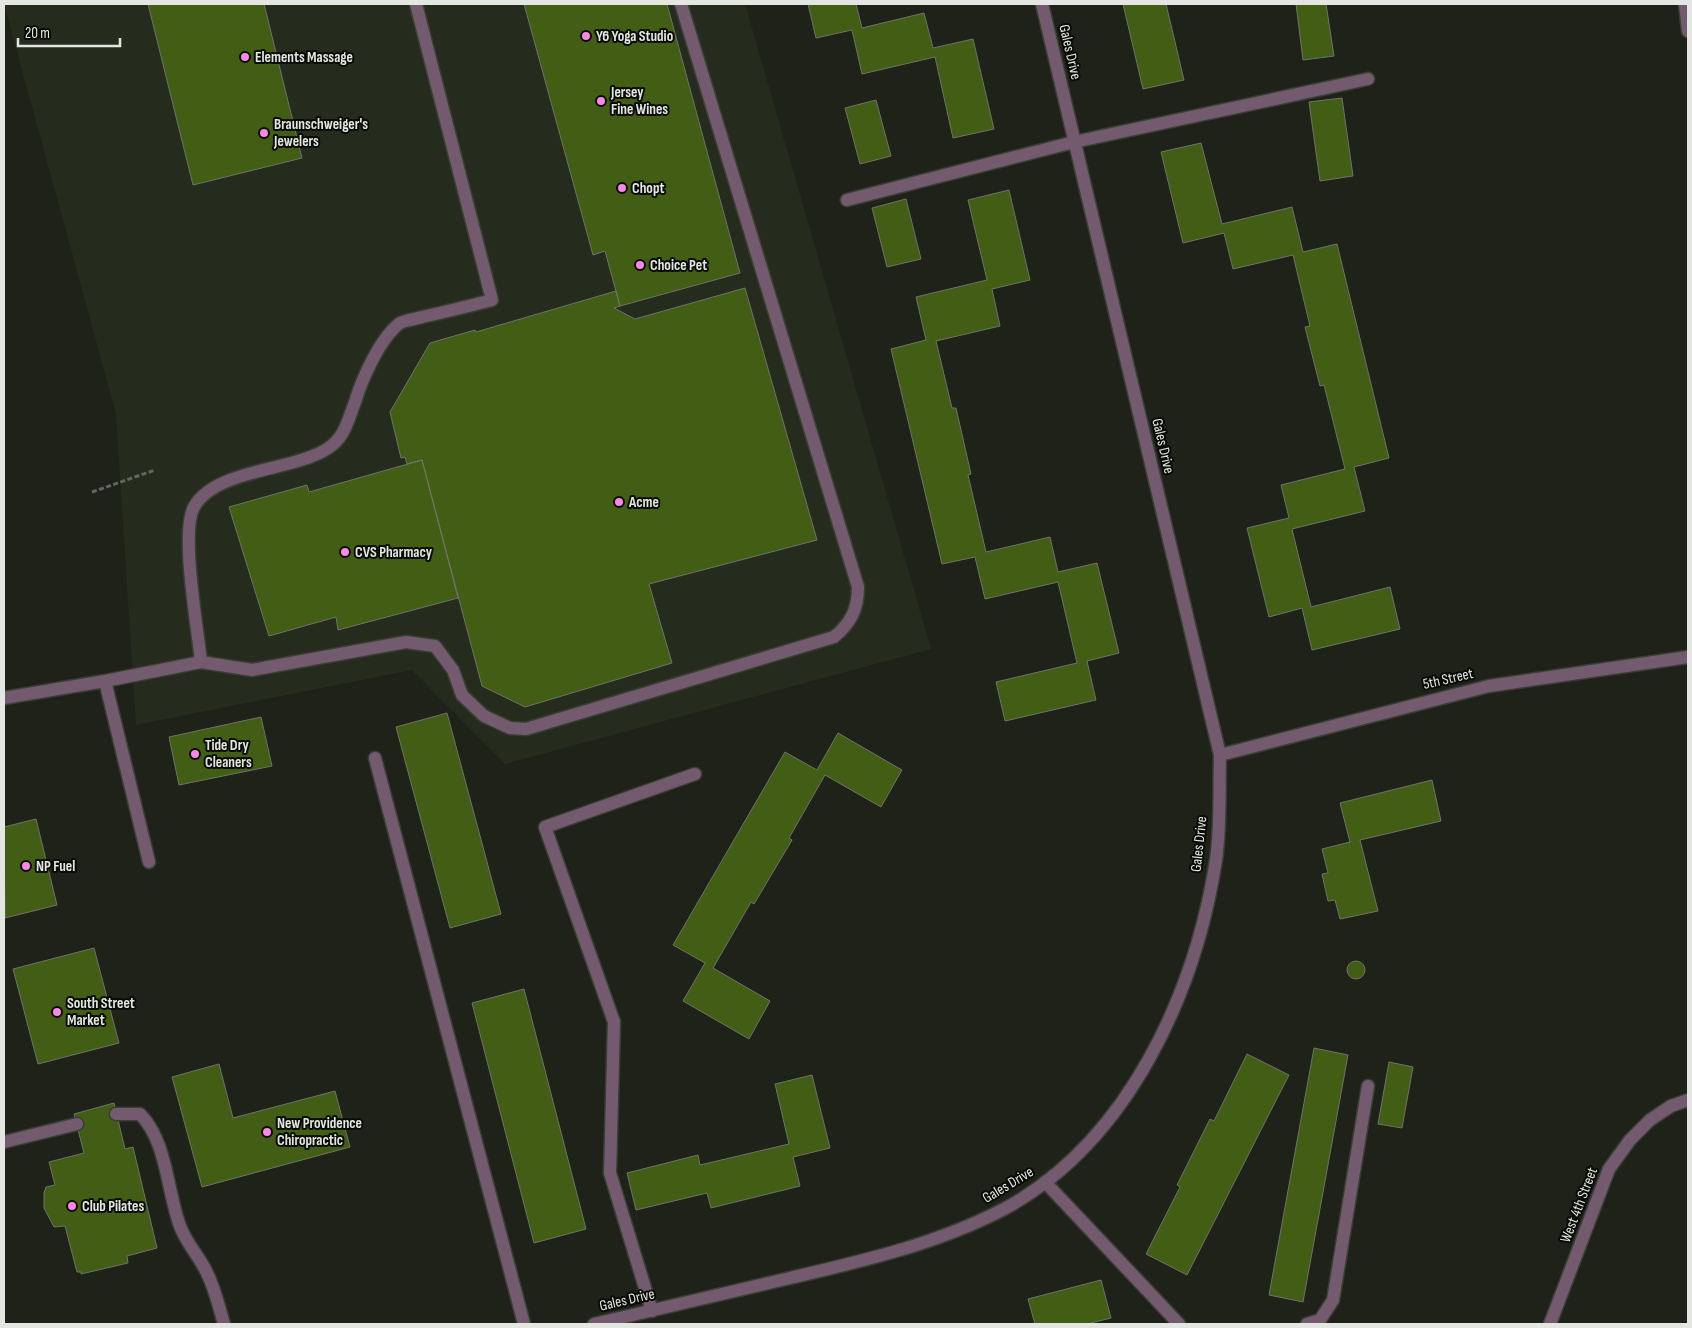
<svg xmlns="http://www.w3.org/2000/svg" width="1692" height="1328" font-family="'Sofia Sans Condensed',sans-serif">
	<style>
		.built { fill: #252c1e }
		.building { fill: #415e14; stroke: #6e7469 }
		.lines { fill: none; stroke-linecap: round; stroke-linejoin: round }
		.service-casing { stroke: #3a3e35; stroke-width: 15 }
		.minor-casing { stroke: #3a3e35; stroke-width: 15 }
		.path { stroke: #64675f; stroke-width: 3; stroke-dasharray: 5 2.5; stroke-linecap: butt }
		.service { stroke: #745a6f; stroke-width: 12 }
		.minor { stroke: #745a6f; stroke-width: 12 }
		.poi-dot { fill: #fa87e8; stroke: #090b07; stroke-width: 2 }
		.labels { text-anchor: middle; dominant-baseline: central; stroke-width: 4; stroke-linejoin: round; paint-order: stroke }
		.poi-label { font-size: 15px; font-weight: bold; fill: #e4e7e1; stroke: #090b07; text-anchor: start }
		.street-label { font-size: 15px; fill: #e4e7e1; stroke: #090b07 }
	</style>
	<rect width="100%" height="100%" fill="#1e2219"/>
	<!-- built -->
	<path class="built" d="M4 4H745L931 649 505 764 412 670 136 725 116 414Z"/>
	<!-- building -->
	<path class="building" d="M148 4H264L302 158 193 185Z
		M524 4H667L740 273 620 306 605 251 593 255Z
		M808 4H856L862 28 924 13 933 48 973 39 994 129 953 138 935 57 862 74 852 30 816 38Z
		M1123 4H1166L1184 80 1143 89Z
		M1296 4H1326L1334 56 1303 60Z
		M1342 98 1353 176 1320 181 1309 102Z
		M876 100 891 156 860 164 845 108Z
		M1201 143 1222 224 1292 207 1303 252 1337 244 1389 458 1354 467 1365 511 1292 529 1311 607 1390 587 1400 629 1312 650 1302 608 1269 617 1247 528 1289 518 1281 485 1345 469 1324 385 1320 386 1305 327 1310 326 1293 255 1233 269 1224 233 1183 243 1161 152Z
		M1009 190 1030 280 992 289 1000 326 936 341 952 408H956L971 474 968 475 986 552 1050 537 1058 572 1097 563 1119 653 1087 661 1096 700 1005 721 996 682 1077 663 1058 582 985 599 975 557 942 564 891 349 926 340 916 297 987 280 968 200Z
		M906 199 921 259 887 267 872 208Z
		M745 288 817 540 649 584 672 663 525 707 482 686 422 460 407 464 405 457 401 458 390 412 430 343 475 330 476 332 616 291 620 306 614 308 635 319Z
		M422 460 458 598 338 630 336 617 269 636 229 507 307 485 309 492Z
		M447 713 501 914 450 928 396 727Z
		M261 717 272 766 179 785 169 737Z
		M838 733 902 770 881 807 825 775 789 838 792 840 754 904 751 902 713 968 770 1001 749 1039 683 1001 705 963 673 945 785 752 817 770Z
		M1432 780 1441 821 1360 840 1378 911 1340 919 1335 900 1328 901 1322 874 1328 873 1322 849 1350 842 1340 803Z
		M36 819 57 905 5 918 4 827Z
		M94 948 119 1043 38 1064 13 969Z
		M1347 970a9 9 0 1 1 18 0a9 9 0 1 1-18 0Z
		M524 989 586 1229 534 1243 472 1003Z
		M1314 1048 1348 1055 1303 1302 1269 1295Z
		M1247 1054 1289 1075 1187 1275 1146 1254 1180 1187 1177 1185 1210 1119 1214 1121Z
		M1389 1062 1413 1067 1402 1128 1378 1124Z
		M219 1064 233 1118 335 1091 350 1147 202 1187 172 1077Z
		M812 1075 830 1148 793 1157 800 1186 711 1208 707 1193 636 1210 627 1173 698 1155 700 1165 789 1144 775 1084Z
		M114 1103 125 1149 133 1147 157 1248 127 1256 128 1263 81 1274V1272H77L65 1226 54 1227 44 1208V1193L46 1187 55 1185 49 1162 84 1153 74 1114Z
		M1101 1280 1111 1318 1087 1324H1035L1028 1299Z"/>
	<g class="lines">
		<defs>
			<path id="service" d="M847 200 1074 142 1368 79
				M201 662 252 670 406 642 435 646 453 670 462 695 484 716 510 728 526 729 834 637C851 623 858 609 858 587L681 4
				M105 681 149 862
				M4 698 105 681 201 662C198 630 180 532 194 507 215 469 292 471 327 449 345 438 348 420 355 402 362 379 380 338 400 323 406 320 416 319 422 317 445 312 469 306 492 300L416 4
				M375 758 524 1324
				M116 1114H140C167 1141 167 1191 180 1226 187 1245 200 1257 207 1273 215 1289 219 1307 224 1324
				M4 1142 77 1124
				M1045 1182 1179 1324
				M652 1311 610 1173 614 1022 545 827 695 774
				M1307 1324 1320 1320 1333 1300 1368 1086"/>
			<path id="minor" d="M1685 4 1688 31
				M1220 755 1489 686 1688 657
				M594 1324C659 1309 725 1293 790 1278 863 1261 937 1244 1004 1209 1128 1142 1195 994 1216 860 1221 826 1219 789 1220 755L1042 4
				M1550 1324 1609 1169 1630 1140 1650 1120 1671 1106 1688 1100"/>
		</defs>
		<!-- service casing -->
		<use href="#service" class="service-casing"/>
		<!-- minor casing -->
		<use href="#minor" class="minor-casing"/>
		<!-- path -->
		<path class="path" d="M92 492 155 470"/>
		<!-- service -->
		<use href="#service" class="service"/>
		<!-- minor -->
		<use href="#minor" class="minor"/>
	</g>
	<!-- markers -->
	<g class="poi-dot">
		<circle cx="586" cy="36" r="5"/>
		<circle cx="245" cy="57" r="5"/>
		<circle cx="601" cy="101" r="5"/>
		<circle cx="264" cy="133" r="5"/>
		<circle cx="622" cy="188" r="5"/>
		<circle cx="640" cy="265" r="5"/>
		<circle cx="619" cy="502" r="5"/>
		<circle cx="345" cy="552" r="5"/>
		<circle cx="195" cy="754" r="5"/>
		<circle cx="26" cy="866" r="5"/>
		<circle cx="57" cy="1012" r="5"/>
		<circle cx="267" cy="1132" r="5"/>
		<circle cx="72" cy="1206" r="5"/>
	</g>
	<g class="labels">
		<!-- poi labels -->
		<g class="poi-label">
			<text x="596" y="36">Y6 Yoga Studio</text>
			<text x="255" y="57">Elements Massage</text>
			<text x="611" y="92">Jersey<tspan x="611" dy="17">Fine Wines</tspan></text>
			<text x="274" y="124">Braunschweiger's<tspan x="274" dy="17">Jewelers</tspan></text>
			<text x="632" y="188">Chopt</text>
			<text x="650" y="265">Choice Pet</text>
			<text x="629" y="502">Acme</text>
			<text x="355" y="552">CVS Pharmacy</text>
			<text x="205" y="745">Tide Dry<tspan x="205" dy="17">Cleaners</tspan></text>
			<text x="36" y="866">NP Fuel</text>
			<text x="67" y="1003">South Street<tspan x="67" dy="17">Market</tspan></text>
			<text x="277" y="1123">New Providence<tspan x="277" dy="17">Chiropractic</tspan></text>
			<text x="82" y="1206">Club Pilates</text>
		</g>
		<!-- street labels -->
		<g class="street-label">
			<text transform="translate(1070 52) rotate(77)">Gales Drive</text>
			<text transform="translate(1163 446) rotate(77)">Gales Drive</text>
			<text transform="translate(1448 679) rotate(-13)">5th Street</text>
			<text transform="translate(1199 844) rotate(-84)">Gales Drive</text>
			<text transform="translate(1008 1185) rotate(-31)">Gales Drive</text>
			<text transform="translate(1579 1205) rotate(-69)">West 4th Street</text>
			<text transform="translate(627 1300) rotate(-13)">Gales Drive</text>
		</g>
	</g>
	<!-- border -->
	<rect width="1692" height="1328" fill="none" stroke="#e4e7e1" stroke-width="10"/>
	<!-- scale -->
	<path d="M18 38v8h102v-8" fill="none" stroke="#e4e7e1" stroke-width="2.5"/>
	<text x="25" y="38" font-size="15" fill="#e4e7e1" stroke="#090b07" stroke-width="4" paint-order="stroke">20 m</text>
</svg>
